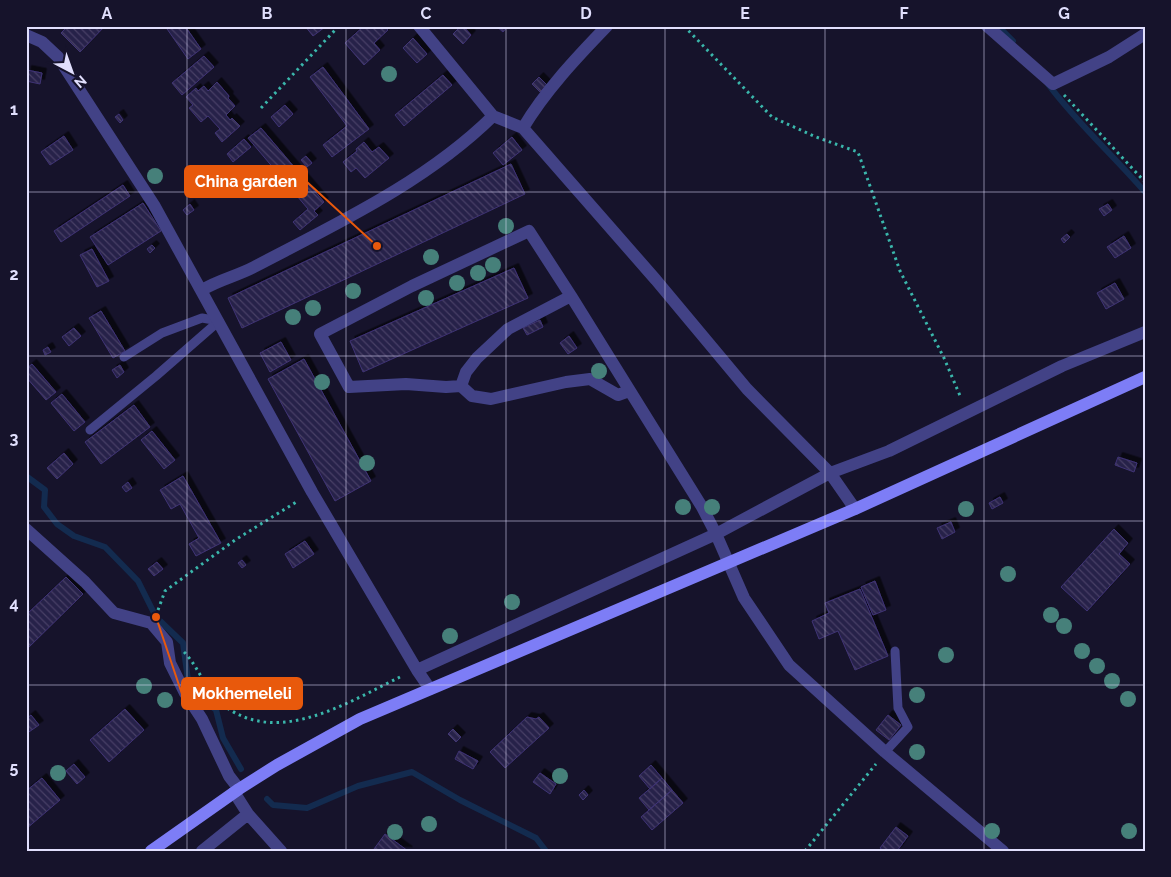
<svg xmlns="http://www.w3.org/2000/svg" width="1171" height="877" font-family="Raleway,sans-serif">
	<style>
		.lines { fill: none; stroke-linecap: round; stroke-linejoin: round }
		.stream { stroke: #132b4f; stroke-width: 6 }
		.building { fill: url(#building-back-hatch); stroke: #3f3475; filter: url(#shadow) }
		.path { stroke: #3ab6ab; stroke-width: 3; stroke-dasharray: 2.5 4; stroke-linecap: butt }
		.lane { stroke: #424286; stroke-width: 9 }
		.street { stroke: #424286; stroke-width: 12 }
		.secondary { stroke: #7d7df6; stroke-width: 12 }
		.tree { fill: #46807a }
		.grid { fill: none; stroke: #e1dffd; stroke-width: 1; stroke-opacity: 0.55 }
		.leader { fill: none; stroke: #e8590c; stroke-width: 2 }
		.callout-dot { fill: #e8590c; stroke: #16132b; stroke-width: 2 }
		.callout { fill: #e8590c; stroke: #e8590c; stroke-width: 2 }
		.callout-label { font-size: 16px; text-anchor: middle; font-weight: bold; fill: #fff }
		.neatline { fill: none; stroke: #e1dffd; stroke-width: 2 }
		.grid-label { font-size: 16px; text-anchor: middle; font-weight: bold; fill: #e1dffd }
	</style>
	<defs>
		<pattern id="building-back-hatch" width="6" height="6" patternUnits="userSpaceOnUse" patternTransform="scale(1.25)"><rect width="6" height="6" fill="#28204a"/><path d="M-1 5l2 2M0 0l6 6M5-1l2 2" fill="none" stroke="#474065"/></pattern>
		<filter id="shadow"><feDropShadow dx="4.5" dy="-4.5" stdDeviation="0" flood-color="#0009"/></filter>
	</defs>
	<rect width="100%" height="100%" fill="#16132b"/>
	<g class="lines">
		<!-- stream -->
		<path class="stream" d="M849 26H851
			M998 26 1013 41
			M1048 84C1077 123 1113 155 1145 192
			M26 476 45 490 44 507 57 524 74 536 105 547 138 581 156 617 183 643 188 680 202 699 216 710 223 738 241 769
			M267 799 273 805 307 808 358 786 412 772 460 800 536 838 546 851"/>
	</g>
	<!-- building -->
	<path class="building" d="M68 26H105L80 52 61 33Z
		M165 26H185L201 49 188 59Z
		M305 26H324L325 27 313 36Z
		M364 26H384L388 30 374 43 380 50 364 65 345 43Z
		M461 26H463L471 35 463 44 453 34Z
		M496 26H508L503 32Z
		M413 38 427 54 417 63 403 48Z
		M204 56 214 67 182 95 172 83Z
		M323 67 369 129 332 157 323 145 347 126 310 77Z
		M27 70 42 73 40 84 26 81Z
		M443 75 452 85 404 126 395 115Z
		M539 77 547 85 540 92 532 84Z
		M217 82 229 96 228 98 235 106 226 115 230 120 232 118 240 126 222 142 215 133 220 129 208 116 201 122 189 108 193 105 186 97 196 88 198 91 204 86 208 91Z
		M285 105 293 114 279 127 271 117Z
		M119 114 123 120 120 123 115 117Z
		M261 128 324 202 314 211 318 215 300 230 293 222 308 209 248 138Z
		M64 136 73 150 50 165 41 152Z
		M512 137 522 150 503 165 493 153Z
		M244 139 251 147 233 162 227 154Z
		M364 142 372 152 379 147 389 158 365 178 356 168 351 172 343 162 357 151 356 149Z
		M306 156 312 163 307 167 301 160Z
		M511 164 525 194 242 328 228 298Z
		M123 185 130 196 61 242 54 231Z
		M143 203 161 231 108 265 90 237Z
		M190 204 194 210 187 215 183 210Z
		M1108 204 1112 210 1104 216 1099 209Z
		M1067 234 1070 237 1064 243 1061 239Z
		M1124 236 1131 248 1115 258 1107 247Z
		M152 245 155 248 150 253 147 249Z
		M92 249 109 281 97 287 80 255Z
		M514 268 528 298 363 372 350 341Z
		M1115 283 1124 299 1106 309 1097 293Z
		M101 311 125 351 113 358 89 318Z
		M540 320 543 327 527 335 523 328Z
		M74 328 81 336 69 346 62 337Z
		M569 336 577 348 568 354 560 343Z
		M281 342 291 360 270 372 260 353Z
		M48 347 51 352 45 355 43 350Z
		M304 359 371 481 335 501 268 379Z
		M32 364 56 392 46 400 26 377V369Z
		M120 365 124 372 117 378 112 370Z
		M62 394 85 422 74 431 51 403Z
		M134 405 150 427 101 464 85 442Z
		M152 431 175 460 164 469 141 440Z
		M64 453 73 464 57 479 47 468Z
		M1118 457 1137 463 1134 472 1115 465Z
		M183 476 221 543 196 556 189 544 199 538 180 504 171 509 160 490Z
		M128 482 132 488 126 492 122 487Z
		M1000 497 1003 503 992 509 989 503Z
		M951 522 955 532 942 539 937 528Z
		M1114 529 1128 543 1119 554 1130 564 1087 611 1061 587Z
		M305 541 314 554 293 568 285 554Z
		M242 560 246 565 242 568 238 563Z
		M157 562 163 569 154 576 148 569Z
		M66 577 83 594 26 650V615Z
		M875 581 886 610 873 615 861 587Z
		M860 589 888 656 855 670 838 631 819 639 812 621 829 613 825 603Z
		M125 709 144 730 109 762 90 740Z
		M31 715 39 725 26 734V719Z
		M888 715 901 725 889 740 876 730Z
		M527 717 536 719 539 717 549 728 505 768 490 752Z
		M453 729 461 737 456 742 448 734Z
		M459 751 478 761 473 769 455 759Z
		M74 764 85 777 77 784 66 771Z
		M651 765 662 778 650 789 639 776Z
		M540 773 556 784 550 794 533 782Z
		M42 778 60 800 26 829V791Z
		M662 778 672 790 649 810 639 798Z
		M584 790 588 795 583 800 579 795Z
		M672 790 683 803 652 830 641 817Z
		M896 827 908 836 897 851H884L880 848Z
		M385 834 408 851H377L374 849Z"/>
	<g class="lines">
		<!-- path -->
		<path class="path" d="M684 26 772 117 816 137 858 152 900 271 944 358 961 398
			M1064 95 1145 182
			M261 108 339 26
			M158 610 165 591 235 540 298 501
			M184 652C199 667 205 690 222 704 277 749 350 701 402 676
			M805 851 876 764"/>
		<!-- lane -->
		<path class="lane" d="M90 430 156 376 219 321 202 318 162 333 124 357
			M885 752 908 727 898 708 895 651"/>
		<!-- street -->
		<path class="street" d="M419 26 493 116 523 128 656 280 747 389 830 473 855 509
			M987 26 1053 84 1109 57 1145 34
			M26 35 42 42 58 57 154 205 312 492 417 670 430 689
			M523 128C545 91 577 57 607 26
			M202 290C218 280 237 276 254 267 336 224 426 182 493 116
			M461 386 446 387 406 384 349 387 320 334 412 286 529 231 571 296
			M629 391 618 395 590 379 566 382 491 399 472 396 461 386 466 372 477 358 508 329 571 296 702 507 716 534 744 598 789 665 885 752 1003 851
			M26 529 85 582 114 613 151 623 167 642 170 663 185 693 202 719 229 776 239 789
			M417 670 716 534 830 473 889 451 1062 366 1145 332
			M234 792 248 814 281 851
			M202 851 248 814"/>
		<!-- secondary -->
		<path class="secondary" d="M151 851 239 789 277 765 360 719 855 509 1145 377"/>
	</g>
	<!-- trees -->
	<g class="tree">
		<circle cx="389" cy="74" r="8"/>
		<circle cx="155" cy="176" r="8"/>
		<circle cx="506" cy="226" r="8"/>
		<circle cx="431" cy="257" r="8"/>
		<circle cx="493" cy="265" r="8"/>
		<circle cx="478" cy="273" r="8"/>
		<circle cx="457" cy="283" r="8"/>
		<circle cx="353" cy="291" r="8"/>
		<circle cx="426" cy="298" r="8"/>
		<circle cx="313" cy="308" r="8"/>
		<circle cx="293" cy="317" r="8"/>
		<circle cx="599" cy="371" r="8"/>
		<circle cx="322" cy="382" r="8"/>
		<circle cx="367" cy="463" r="8"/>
		<circle cx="683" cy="507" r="8"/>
		<circle cx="712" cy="507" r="8"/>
		<circle cx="966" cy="509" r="8"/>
		<circle cx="1008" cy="574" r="8"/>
		<circle cx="512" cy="602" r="8"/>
		<circle cx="1051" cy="615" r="8"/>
		<circle cx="1064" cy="626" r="8"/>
		<circle cx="450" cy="636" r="8"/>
		<circle cx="1082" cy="651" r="8"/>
		<circle cx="946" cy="655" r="8"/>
		<circle cx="1097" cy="666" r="8"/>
		<circle cx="1112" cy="681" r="8"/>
		<circle cx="144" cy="686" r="8"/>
		<circle cx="917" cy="695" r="8"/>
		<circle cx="1128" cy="699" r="8"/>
		<circle cx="165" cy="700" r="8"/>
		<circle cx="917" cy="752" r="8"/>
		<circle cx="58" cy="773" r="8"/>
		<circle cx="560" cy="776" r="8"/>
		<circle cx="429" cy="824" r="8"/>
		<circle cx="992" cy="831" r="8"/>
		<circle cx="1129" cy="831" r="8"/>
		<circle cx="395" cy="832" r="8"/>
	</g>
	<!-- grid -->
	<path class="grid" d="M187 26V851M346 26V851M506 26V851M665 26V851M825 26V851M984 26V851M26 192H1145M26 356H1145M26 521H1145M26 685H1145"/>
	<!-- callouts -->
	<path class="leader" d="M377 246L307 182M156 617L182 694"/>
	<g class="callout-dot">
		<circle cx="377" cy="246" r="5"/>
		<circle cx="156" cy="617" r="5"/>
	</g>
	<g class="callout">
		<rect x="185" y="166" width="122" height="31" rx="5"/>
		<rect x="182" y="678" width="120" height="31" rx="5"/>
	</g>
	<g class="callout-label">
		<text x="246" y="187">China garden</text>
		<text x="242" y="699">Mokhemeleli</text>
	</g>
	<!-- border -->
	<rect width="1171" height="877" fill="none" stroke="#16132b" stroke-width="55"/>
	<!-- north arrow -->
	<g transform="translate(72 72) rotate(139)" stroke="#16132b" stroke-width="4" paint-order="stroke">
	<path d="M0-4L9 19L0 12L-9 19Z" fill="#e1dffd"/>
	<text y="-8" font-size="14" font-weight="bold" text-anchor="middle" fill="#e1dffd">N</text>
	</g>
	<rect x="28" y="28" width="1116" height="822" class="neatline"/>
	<g class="grid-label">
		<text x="107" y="19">A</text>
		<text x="267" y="19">B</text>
		<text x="426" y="19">C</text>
		<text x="586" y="19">D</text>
		<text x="745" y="19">E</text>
		<text x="904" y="19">F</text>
		<text x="1064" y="19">G</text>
		<text x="14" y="115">1</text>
		<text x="14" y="280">2</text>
		<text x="14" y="444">3</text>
		<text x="14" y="609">4</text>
		<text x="14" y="773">5</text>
	</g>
</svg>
